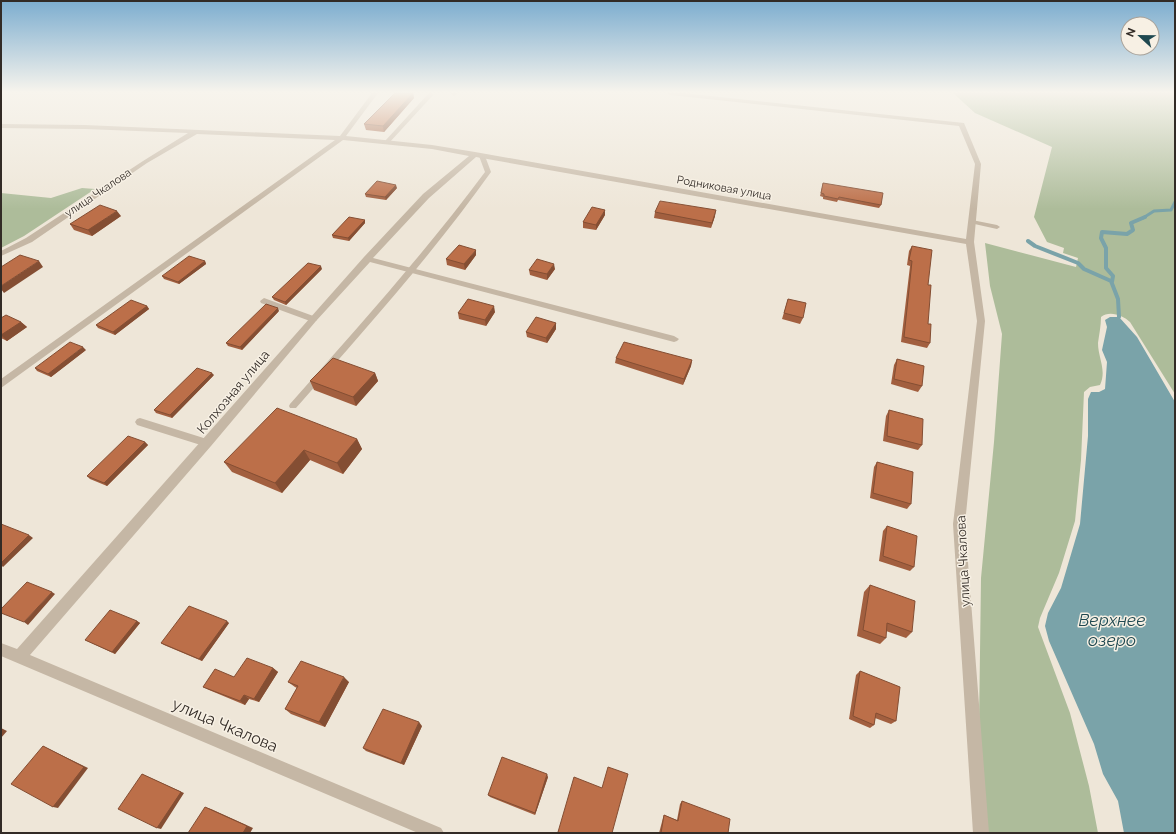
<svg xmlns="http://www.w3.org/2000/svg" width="1176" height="834" font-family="Raleway,sans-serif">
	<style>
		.green { fill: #adbc9a }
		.water { fill: #7aa3a9 }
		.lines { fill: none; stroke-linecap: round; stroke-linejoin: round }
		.stream-far1 { stroke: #7aa3a9; stroke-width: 3 }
		.stream { stroke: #7aa3a9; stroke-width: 4 }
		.service { fill: #c5b7a5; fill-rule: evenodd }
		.minor { fill: #c5b7a5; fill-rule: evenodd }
		.wall { fill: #a25f3f }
		.shaded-wall { fill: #844e33 }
		.building { fill: #bc6f49; stroke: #844e33 }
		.labels { text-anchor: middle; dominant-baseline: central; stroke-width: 3; stroke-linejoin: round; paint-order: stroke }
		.far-street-label { font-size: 11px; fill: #322b26; stroke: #f7f0e4 }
		.street-label { font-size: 13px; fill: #322b26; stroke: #f7f0e4 }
		.near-street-label { font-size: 16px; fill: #322b26; stroke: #f7f0e4 }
		.near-water-label { font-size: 17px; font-style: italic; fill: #1f4850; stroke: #f7f0e4 }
	</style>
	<rect width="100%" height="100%" fill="#eee6d8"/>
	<!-- green -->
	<path class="green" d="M953 93H1175V394L1130 322C1123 315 1109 310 1101 317 1101 326 1099 335 1098 343 1098 358 1107 370 1100 385L1090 387 1084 392 1081 460 1075 521 1059 573 1040 618 1038 627 1070 713 1089 786 1098 833H985L979 727 981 578 994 442 1002 334 990 286 985 243 1076 267 1078 258 1063 253 1064 248 1047 242 1034 217 1052 147 975 113Z
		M82 188 95 189 24 236 1 248V193L51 198Z"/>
	<!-- water -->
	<path class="water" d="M1110 317H1119L1137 337 1175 402V833H1124L1118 801 1103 774 1094 744 1049 641 1045 626 1048 613 1061 588 1080 524 1088 436V399L1091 392H1099L1105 389 1107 362 1102 350 1107 327 1105 320Z"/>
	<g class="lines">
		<!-- stream-far1 -->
		<path class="stream-far1" d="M1143 218 1154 211 1171 210 1175 202"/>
		<!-- stream -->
		<path class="stream" d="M1028 241 1035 246 1078 263 1084 269 1111 281 1118 299 1119 317
			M1112 282 1113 276 1106 268V248L1101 238 1102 232 1127 234 1133 230 1131 223 1145 217"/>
		<!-- service -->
		<path class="service" d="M429 93 434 94 389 143H385V141Z
			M452 93H458L454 96 451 94Z
			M480 155 485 156 491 172C432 255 363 332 296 408H290L289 406 290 404C357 328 425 253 485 172L479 156Z
			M972 220 997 225 1000 227 997 229 970 223V221Z
			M264 298 316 317 317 319 316 321H310L261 303 260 301Z
			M140 418 210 440 212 443 210 446 207 447 137 425 135 422 137 419Z"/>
		<!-- minor -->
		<path class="minor" d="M372 93H378L346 136 432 145 475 152 966 239 975 164 959 126 670 95 667 93H683L964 123 981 164 974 242 985 321 965 524 989 833H973L953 524 977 321 966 244 476 157 429 198 373 258 674 336 679 339 677 341 674 342 370 262 316 321 211 446 30 655 441 828 444 833H418L1 656V643L17 649 364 257 423 194 469 156 432 149 343 140 1 388V379L335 140 197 134 147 163 32 242 1 256V251L26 238 143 161 188 133 85 129 1 128V124L85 125 340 136Z"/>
	</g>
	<!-- wall -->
	<path class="wall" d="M413 93 414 98 384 132 366 130 364 124Z
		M823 183 881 205 879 208 838 200 837 202 823 199V197L820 196Z
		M397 188 386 200 366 197 365 194Z
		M655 212 715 216 711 228 654 218Z
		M605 215 596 230 583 228V222Z
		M121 216 92 236 74 230 70 224Z
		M365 220V223L349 241 333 238 332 235Z
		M912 246 928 285V324L930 343 927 348 901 342 910 266 907 265 909 251Z
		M476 255 465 270 447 265 446 259Z
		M205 261 206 264 179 284 164 279 162 276Z
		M322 269 286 305 274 300 272 297Z
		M555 269 547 280 530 275 529 270Z
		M788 299 803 318 800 324 782 319Z
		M147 306 149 309 115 335 98 328 96 325Z
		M279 311 242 350 228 346 226 343Z
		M495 312 486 326 459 319 458 313Z
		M1 318 21 322 27 327 7 341 1 338Z
		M556 323V329L547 343 527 337 526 332Z
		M86 350 51 377 37 371 35 368Z
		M616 358 692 360 691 366 683 385 615 363Z
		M897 359 922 386 918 392 891 384 894 365Z
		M375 373 378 381 356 406 314 390 310 381Z
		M214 375 172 418 156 413 154 410Z
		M889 410 922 445 918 450 883 441 886 416Z
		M357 439 362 449 343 474 310 460 282 493 232 472 224 462Z
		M145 442 148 445 107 486 90 479 87 476Z
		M877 462 911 504 907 509 870 498 874 467Z
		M887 526 914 567 910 571 879 561 883 531Z
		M870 585 912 632 906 638 886 631V638L880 644 857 636 864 592Z
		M137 621 140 623 115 654 85 640Z
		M229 623 202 661 164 645 161 643Z
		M273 668 278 672 259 702 249 699 245 705 209 690 203 687 234 677Z
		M860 671 896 721 891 724 875 718 874 725 870 728 849 719 856 675Z
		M288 682H349L325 727 291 714 285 709 297 688 295 687Z
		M422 726 404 765 366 751 363 748Z
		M548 777 535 815 490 797 488 795Z
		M682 801 728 833H659L663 818 664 815 677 820 680 804Z"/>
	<!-- shaded-wall -->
	<path class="shaded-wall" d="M413 93 414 98 384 132 383 126Z
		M396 185 397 188 386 200 385 197Z
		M605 210V215L596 230V225Z
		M716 210 715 216 711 228 712 223Z
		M117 211 121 216 92 236 88 230Z
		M365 220V223L349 241 348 238Z
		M476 250V255L465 270 464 264Z
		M39 261 43 267 4 293 1 289V286Z
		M205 261 206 264 179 284 178 282Z
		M554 264 555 269 547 280V274Z
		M321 266 322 269 286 305 285 302Z
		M147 306 149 309 115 335 113 332Z
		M494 306 495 312 486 326 485 320Z
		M278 308 279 311 242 350 240 347Z
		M21 322 27 327 7 341 1 335Z
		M556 323V329L547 343 546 338Z
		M83 347 86 350 51 377 48 374Z
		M692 360 691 366 683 385 684 379Z
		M212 373 214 375 172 418 170 415Z
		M375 373 378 381 356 406 353 397Z
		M357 439 362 449 343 474 337 463Z
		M145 442 148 445 107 486 104 483Z
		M304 450 310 460 282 493 275 483Z
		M29 535 33 538 3 567 1 565V563Z
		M52 592 55 594 28 625 24 622Z
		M137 621 140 623 115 654 112 652Z
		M227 621 229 623 202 661 199 659Z
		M273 668 278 672 259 702 254 699Z
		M344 677 349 682 325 727 319 722Z
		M244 695 249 699 245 705 240 701Z
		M419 722 422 726 404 765 401 763Z
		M1 728 7 731 1 738Z
		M43 746 47 748 88 768 58 808 53 807Z
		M142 774 184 793 161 829 157 828Z
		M547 774 548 777 535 815V813Z
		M205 807 211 809 253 828 250 833H243Z"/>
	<!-- building -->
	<path class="building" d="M395 93H413L383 126 364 124Z
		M377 181 396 185 385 197 365 194Z
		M823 183 883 193 881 205 839 197 838 199 824 196V194L821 193Z
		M660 201 716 210 712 223 655 212Z
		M100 205 117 211 88 230 70 224Z
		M592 207 605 210 596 225 583 222Z
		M349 217 365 220 348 238 332 235Z
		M459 245 476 250 464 264 446 259Z
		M912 246 932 250 928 285H931L928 324H931L930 343 904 337 912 261 909 260Z
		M20 255 39 261 1 286V267Z
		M189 256 205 261 178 282 162 276Z
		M537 259 554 264 547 274 529 270Z
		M308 263 321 266 285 302 272 297Z
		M468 299 494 306 485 320 458 313Z
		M788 299 806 303 803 318 784 313Z
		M131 300 147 306 113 332 96 325Z
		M266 304 278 308 240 347 226 343Z
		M6 315 21 322 1 335V318Z
		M536 317 556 323 546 338 526 332Z
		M70 342 83 347 48 374 35 368Z
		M624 342 692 360 684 379 616 358Z
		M333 358 375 373 353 397 310 381Z
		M897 359 924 366 922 386 894 379Z
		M197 368 212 373 170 415 154 410Z
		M277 408 357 439 337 463 304 450 275 483 224 462Z
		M889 410 923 419 922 445 887 436Z
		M128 436 145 442 104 483 87 476Z
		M877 462 913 472 911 504 873 493Z
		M1 524 29 535 1 563Z
		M887 526 917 536 914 567 883 556Z
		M27 582 52 592 24 622 1 613V609Z
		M870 585 915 601 912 632 887 623 886 638 863 630Z
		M189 606 227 621 199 659 161 643Z
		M110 610 137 621 112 652 85 640Z
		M247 658 273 668 254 699 244 695 240 701 203 687 215 669 234 677Z
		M301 661 344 677 319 722 285 709 298 686 288 682Z
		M860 671 900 687 896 721 876 713 874 725 853 716Z
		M383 709 419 722 401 763 363 748Z
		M43 746 84 767 53 807 11 784Z
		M502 757 547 774 535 813 488 795Z
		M608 767 628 774 612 833H561L558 832 574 777 602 788Z
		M142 774 181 792 157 828 118 809Z
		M682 801 730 819 728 833H661L664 815 678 821Z
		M205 807 247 826 243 833H188Z"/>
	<!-- sky -->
	<linearGradient id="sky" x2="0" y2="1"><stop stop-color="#7cadcf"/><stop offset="0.44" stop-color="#f7f4ed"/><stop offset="1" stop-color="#f7f4ed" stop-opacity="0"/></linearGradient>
	<rect width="1176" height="209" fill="url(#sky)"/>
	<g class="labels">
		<!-- far-street labels -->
		<g class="far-street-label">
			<text transform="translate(724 188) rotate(10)">Родниковая улица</text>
			<text transform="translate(98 193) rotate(-34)">улица Чкалова</text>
		</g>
		<!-- street labels -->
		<g class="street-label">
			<text transform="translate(233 392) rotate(-50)">Колхозная улица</text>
			<text transform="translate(963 561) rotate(-93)">улица Чкалова</text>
		</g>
		<!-- near-street labels -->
		<g class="near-street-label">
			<text transform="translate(225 725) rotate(23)">улица Чкалова</text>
		</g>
		<!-- near-water labels -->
		<g class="near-water-label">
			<text x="1112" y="620">Верхнее<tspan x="1112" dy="20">озеро</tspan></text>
		</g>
	</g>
	<!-- border -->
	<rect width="1176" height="834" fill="none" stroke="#322b26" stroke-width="4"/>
	<!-- north arrow -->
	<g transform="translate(1140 36) rotate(292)"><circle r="19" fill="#f7f0e4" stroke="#a8a198"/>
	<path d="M0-3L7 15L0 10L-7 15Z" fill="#1f4850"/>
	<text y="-6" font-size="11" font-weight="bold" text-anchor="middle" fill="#322b26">N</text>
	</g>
</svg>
